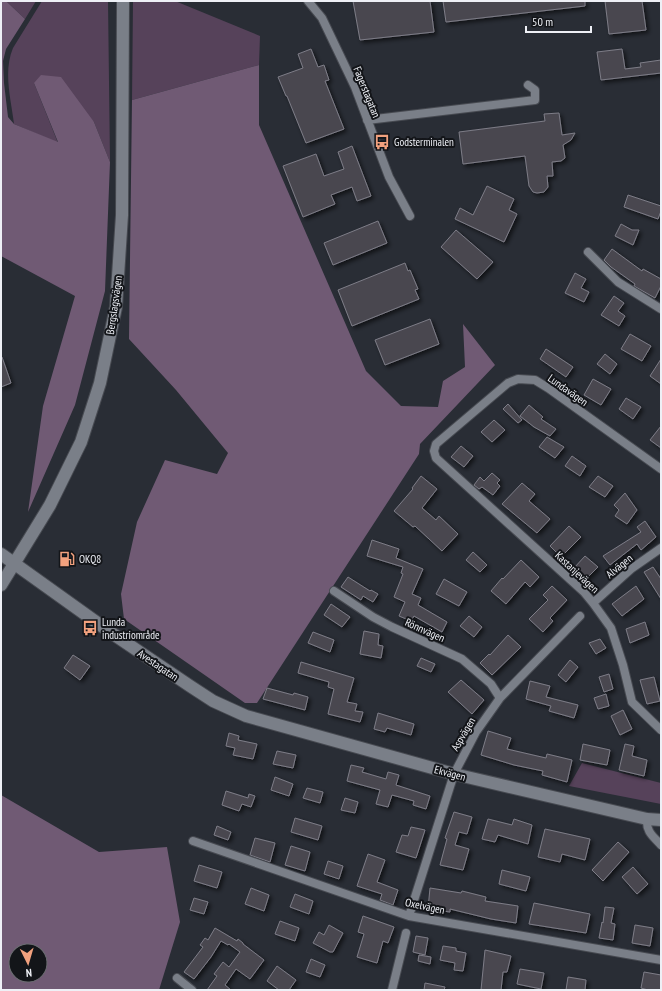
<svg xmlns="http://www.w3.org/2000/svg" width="662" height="991" font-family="'PT Sans Narrow',sans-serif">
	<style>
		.green { fill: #56425a }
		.forest { fill: #705a74; fill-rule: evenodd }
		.building { fill: #484750; stroke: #7e7d87; filter: url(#shadow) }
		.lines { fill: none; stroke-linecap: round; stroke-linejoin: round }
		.street-casing { stroke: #474a51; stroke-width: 10 }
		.secondary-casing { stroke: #474a51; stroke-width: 14 }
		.street { stroke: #7a7f88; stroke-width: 8 }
		.secondary { stroke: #7a7f88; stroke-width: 12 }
		.labels { text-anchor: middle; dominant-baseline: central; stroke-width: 4; stroke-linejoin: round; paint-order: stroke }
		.street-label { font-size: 11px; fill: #eef0f6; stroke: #131519 }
		.poi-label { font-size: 11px; fill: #eef0f6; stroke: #131519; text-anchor: start }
	</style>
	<defs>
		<filter id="shadow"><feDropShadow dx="2.5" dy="2.5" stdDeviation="2" flood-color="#0009"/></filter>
	</defs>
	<rect width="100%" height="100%" fill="#292d35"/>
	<!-- green -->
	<path class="green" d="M6 1H36L25 19Z
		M42 1H108L110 162 94 122 34 83 58 143 14 124C11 99 3 72 13 48Z
		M133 1H175L260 36 259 65 132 100Z
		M582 763 661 783V804L569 786Z"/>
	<!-- forest -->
	<path class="forest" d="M1 1H6L25 19 6 49 3 61 4 83 8 117 14 124 58 142 34 83 41 75 61 77 94 122 110 162 105 291 75 405 28 512 43 406 75 296 1 256Z
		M259 65V125L366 371 401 406 438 407 443 381 465 367 463 324 495 365 420 444 419 454 257 703H245L124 619 121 594 137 522 165 460 217 474 228 453 176 390 129 339 132 100Z
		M1 795 99 852 167 847 180 922 159 990H1ZM16 951H40V975H16Z"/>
	<!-- building -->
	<path class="building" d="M353 1H430L434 32 360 40Z
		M443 1H585V6L446 22Z
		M605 1H642L646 30 609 34Z
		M311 49 318 67 324 65 329 80 325 81 344 129 306 143 287 96H286L278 77 303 68 298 54Z
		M622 49 625 69 641 67 640 63 661 60V73L601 80 597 52Z
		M559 113 562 135 575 133 571 140 563 145 565 158 561 161 552 162 553 176H547L548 187 544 192 537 193 533 192 529 186 525 156 463 164 459 132 545 121 544 114Z
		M352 146 371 196 357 201 352 187 331 195 335 204 303 217 283 166 316 154 324 176 344 169 338 152Z
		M487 186 514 199 509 210 517 214 504 242 455 219 460 208 473 215Z
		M628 195 661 206V211L658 219 624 207Z
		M378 221 387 243 333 265 324 243Z
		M621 224 632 230H639L633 245 615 236Z
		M456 230 493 262 477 279 441 247Z
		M612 249 642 271 643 269 661 279V286L655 298 634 286 635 284 611 267 604 260Z
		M405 263 408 271 410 270 418 289 415 290 419 299 352 326 338 290Z
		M575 273 586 279 581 288 589 292 584 302 565 293Z
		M614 296 624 303 618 311 625 316 619 326 601 315Z
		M430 319 439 344 385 365 375 340Z
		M630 334 651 346 642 361 621 349Z
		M546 349 573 367 566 377 540 359Z
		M605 354 617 364 610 374 597 364Z
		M1 357H2L11 383 1 387Z
		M661 359V384L650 376Z
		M593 379 611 389 601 405 584 395Z
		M626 398 641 407 633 419 619 409Z
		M508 404 522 420 518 423 503 409Z
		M529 405 543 417 541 419 556 429 550 436 534 427 520 416Z
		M494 420 505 430 492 442 481 432Z
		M661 426V448L650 440Z
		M547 437 564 447 555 458 539 447Z
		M461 446 473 456 464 467 451 457Z
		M572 456 586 466 580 476 565 466Z
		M492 473 500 480 497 483 500 486 493 495 482 487 479 489 474 485 480 477 484 481Z
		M421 476 437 489 422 508 436 520 439 516 458 534 442 551 415 526 413 527 394 511 413 489 412 488Z
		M598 476 613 486 605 497 589 487Z
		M522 483 535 494 529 501 550 519 537 533 502 504Z
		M625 493 637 510 627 524 615 516 619 510 614 505Z
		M645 521 656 537 641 550 637 544 610 565 603 556 641 532 637 527Z
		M569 526 581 537 561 557 550 546Z
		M372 540 399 549 396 558 423 569 412 594 421 598 418 605 447 622 442 632 414 616 411 621 399 616 405 602 394 597 403 574 401 573 403 567 367 556Z
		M473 552 487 565 480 572 466 560Z
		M585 556 598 567 586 579 574 568Z
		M521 560 539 577 530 587 525 582 506 604 491 591 502 578 503 579Z
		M653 567 661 579V599L644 572Z
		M348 577 370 591 371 590 378 594 373 602 363 596 361 600 341 587Z
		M444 579 467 592 459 606 436 594Z
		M552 586 567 600 550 618 553 621 543 632 529 619 548 600 543 595Z
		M636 586 644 599 622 616 612 604Z
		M331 604 350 617 342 627 324 615Z
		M469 616 482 627 474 637 460 626Z
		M645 622 649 635 630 643 626 629Z
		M364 631 379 634 378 645 383 646 381 658 360 654Z
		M313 632 334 640 330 652 308 643Z
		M508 635 521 647 492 675 480 663 489 654 490 655Z
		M600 639 606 648 596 654 589 643Z
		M73 655 90 666 80 680 64 668Z
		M421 658 435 664 431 672 417 666Z
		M570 660 578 667 566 682 558 675Z
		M301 662 354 678 347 702 357 704 355 711 363 712 360 722 328 714 334 689 328 687 329 682 298 673Z
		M609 674 613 689 604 692 599 677Z
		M654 677 660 701 647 704 640 680Z
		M461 680 484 700 472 714 448 692Z
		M530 681 550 686 546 697 578 705 574 718 549 711 551 706 526 699Z
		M267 688 293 695 294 693 308 697 305 710 263 699Z
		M606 694 609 706 598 709 594 698Z
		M623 710 632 729 620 735 611 716Z
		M378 713 414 724 411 735 387 728 385 732 374 729Z
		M488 731 511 738 507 749 546 758 547 754 572 760 567 782 542 775 543 771 514 765 481 755Z
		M229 733 239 736 238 740 257 744 253 759 233 755 235 748 226 746Z
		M583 744 610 750 607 765 580 760Z
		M625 744 634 746 632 756 647 760 644 776 619 770Z
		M277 751 296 755 293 768 273 764Z
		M351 765 364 768 362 772 386 779 388 772 399 775 396 785 430 796 426 809 413 805 414 801 392 795 388 807 376 804 380 790 347 781Z
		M275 777 293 784 289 796 271 790Z
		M307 788 323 792 320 803 303 798Z
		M226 791 248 798 249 794 255 796 251 807 242 804 239 811 222 805Z
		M345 798 358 802 355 813 341 810Z
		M454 812 472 817 467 834 459 832 455 845 469 849 463 870 440 865 447 839 445 838Z
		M295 818 322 826 318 840 291 832Z
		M488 819 512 825 514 819 532 825 528 844 498 835 495 842 482 839Z
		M217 826 231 832 228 840 214 835Z
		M411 827 425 830 416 858 396 852 402 835 408 836Z
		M545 829 590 839 585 860 562 854 560 862 538 857Z
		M255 838 275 843 270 862 250 855Z
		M618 842 629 852 603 881 592 870Z
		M291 846 310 852 305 871 285 865Z
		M368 854 385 860 377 882 398 890 393 905 380 900 382 894 357 886Z
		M328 861 343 866 339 879 324 874Z
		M199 865 222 872 217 888 194 881Z
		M633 867 648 884 637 894 622 877Z
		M502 870 530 877 526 891 499 884Z
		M251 888 269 895 264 911 245 904Z
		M430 888 461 893 462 891 486 897 485 901 518 906 516 923 491 919 450 909V912L428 909Z
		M295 894 313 901 309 914 290 907Z
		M194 898 208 902 204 914 190 910Z
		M534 903 590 914 586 933 529 924Z
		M605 907 614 908 611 923 615 924 613 940 599 938 602 922 603 923Z
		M363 916 394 927 388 943 383 941 377 963 357 957 364 934 358 932Z
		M280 921 299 928 295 941 275 934Z
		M329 925 343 933 333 952H330L313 943 319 932 324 935Z
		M635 925 653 928 650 946 632 943Z
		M215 928 237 941 238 939 243 943V944L264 960 250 979 236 969 225 985 231 990H207L217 976 214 974 223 962 229 967 240 952 229 944 228 945 221 941 211 957 194 979 184 972 203 947 200 945 205 938 208 940Z
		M416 936 428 938 425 955 413 952Z
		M443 946 456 948V951L466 953 463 971 454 970 455 963 440 960Z
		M485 950 511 956 507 972H503L501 990H481Z
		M419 955 431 957 430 964 418 961Z
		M311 959 325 965 320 977 306 972Z
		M277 966 296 980 289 990H279L267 981Z
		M520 969 544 973 541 989 517 984Z
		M644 972 661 975V990H648L641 988Z
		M568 977 586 980 585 990H566Z
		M425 983 445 987 444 990H424Z"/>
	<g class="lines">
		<defs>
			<path id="street" d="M308 1 322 18 355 87 389 177 410 216
				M367 120 535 100V90L528 85
				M588 252 618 282 661 309
				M661 469 548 388 535 380 518 379 508 383 436 444 434 451 436 458 584 592 593 603 611 628 623 665 632 702 661 730
				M334 591 373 617 392 627 462 659 491 684 500 698
				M593 603 631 569 661 548
				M647 819C646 832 653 836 661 845
				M193 841 409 916 661 960
				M409 916 454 774 476 732 500 698 580 616
				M177 978 192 990
				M392 990 406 933"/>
			<path id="secondary" d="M1 554 110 632 190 686 213 701 246 716 454 774 647 819 661 820
				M1 585 50 505 81 442 100 383 116 307 122 215 123 1"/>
		</defs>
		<!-- street casing -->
		<use href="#street" class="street-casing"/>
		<!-- secondary casing -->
		<use href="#secondary" class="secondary-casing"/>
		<!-- street -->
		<use href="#street" class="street"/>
		<!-- secondary -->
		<use href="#secondary" class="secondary"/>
	</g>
	<!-- icons -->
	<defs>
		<symbol id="bus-bare" viewBox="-9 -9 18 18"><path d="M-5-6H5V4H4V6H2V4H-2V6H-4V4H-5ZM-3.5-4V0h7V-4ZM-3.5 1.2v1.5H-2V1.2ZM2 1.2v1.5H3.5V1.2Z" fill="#f2a17e" stroke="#131519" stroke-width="2.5" paint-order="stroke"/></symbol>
		<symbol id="fuel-bare" viewBox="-9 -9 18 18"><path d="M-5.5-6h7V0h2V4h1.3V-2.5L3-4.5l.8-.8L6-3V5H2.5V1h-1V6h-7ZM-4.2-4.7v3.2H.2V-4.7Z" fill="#f2a17e" stroke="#131519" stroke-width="2.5" paint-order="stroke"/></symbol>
	</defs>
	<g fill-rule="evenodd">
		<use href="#bus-bare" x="371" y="131" width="22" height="22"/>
		<use href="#fuel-bare" x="56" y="548" width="22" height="22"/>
		<use href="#bus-bare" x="79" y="617" width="22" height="22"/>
	</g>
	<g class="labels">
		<!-- street labels -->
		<g class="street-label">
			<text transform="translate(367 92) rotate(68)">Fagerstagatan</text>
			<text transform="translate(114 305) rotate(-82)">Bergslagsvägen</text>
			<text transform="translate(568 390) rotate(35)">Lundavägen</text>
			<text transform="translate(619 566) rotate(-39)">Alvägen</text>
			<text transform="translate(577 572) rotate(43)">Kastanjevägen</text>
			<text transform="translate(425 630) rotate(24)">Rönnvägen</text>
			<text transform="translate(158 665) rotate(34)">Avestagatan</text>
			<text transform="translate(463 734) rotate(-60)">Aspvägen</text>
			<text transform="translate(450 773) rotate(15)">Ekvägen</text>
			<text transform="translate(425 906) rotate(12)">Oxelvägen</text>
		</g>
		<!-- poi labels -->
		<g class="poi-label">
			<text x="394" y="142">Godsterminalen</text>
			<text x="79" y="559">OKQ8</text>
			<text x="102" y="622">Lunda<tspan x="102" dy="13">industriområde</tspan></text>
		</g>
	</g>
	<!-- border -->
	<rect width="662" height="991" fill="none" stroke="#eef0f6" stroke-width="4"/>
	<!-- north arrow -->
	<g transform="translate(28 963) rotate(175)"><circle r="19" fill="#131519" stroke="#6b6d71"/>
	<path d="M0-3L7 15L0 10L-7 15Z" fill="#f2a17e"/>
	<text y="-6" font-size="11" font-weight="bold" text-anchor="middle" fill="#eef0f6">N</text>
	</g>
	<!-- scale -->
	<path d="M526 26v6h65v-6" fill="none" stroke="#eef0f6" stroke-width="2"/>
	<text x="532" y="26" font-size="12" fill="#eef0f6" stroke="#131519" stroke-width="3" paint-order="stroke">50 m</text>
</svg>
